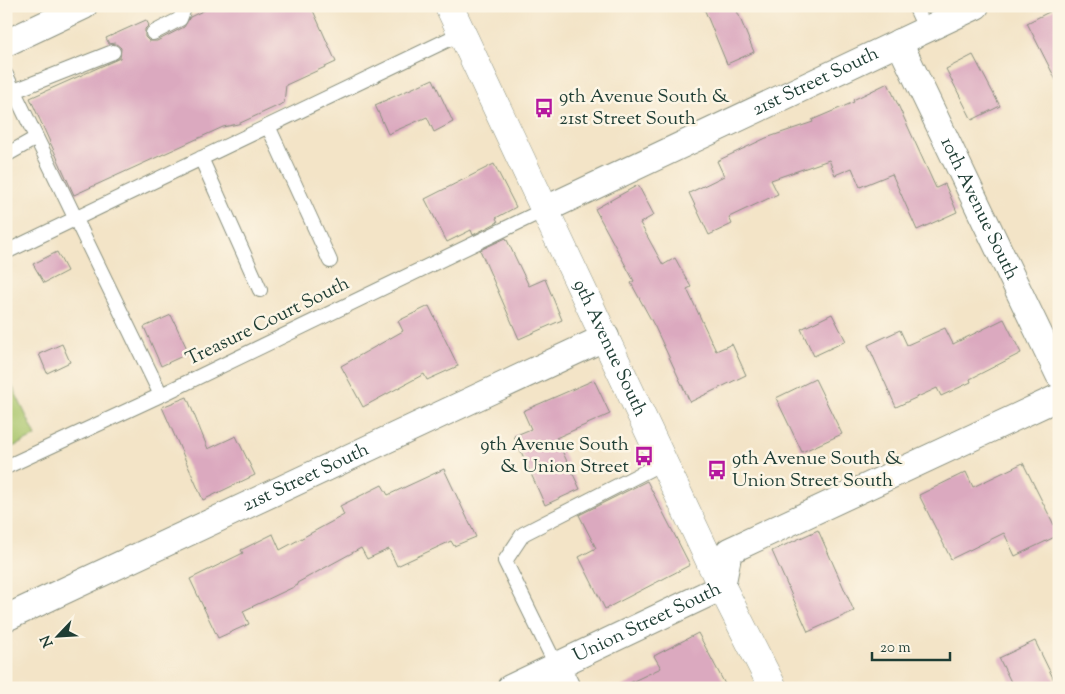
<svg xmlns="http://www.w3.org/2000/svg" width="1065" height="694" font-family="'Sorts Mill Goudy',serif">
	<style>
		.green { fill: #aac66d; stroke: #648250 }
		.building { fill: #dba9bf }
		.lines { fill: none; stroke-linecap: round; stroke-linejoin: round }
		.lane-casing { stroke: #89907e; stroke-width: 16 }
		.street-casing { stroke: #89907e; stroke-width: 28 }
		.secondary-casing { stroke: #89907e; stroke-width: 29 }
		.lane { stroke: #fff; stroke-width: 14 }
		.street { stroke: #fff; stroke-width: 26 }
		.secondary { stroke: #fff; stroke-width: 28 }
		.labels { text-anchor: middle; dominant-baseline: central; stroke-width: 5; stroke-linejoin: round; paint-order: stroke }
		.street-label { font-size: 19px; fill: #1f3d34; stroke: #fcf5e5 }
		.poi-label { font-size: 19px; fill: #1f3d34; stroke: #fcf5e5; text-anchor: start }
	</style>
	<rect width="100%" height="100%" fill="#fcf5e5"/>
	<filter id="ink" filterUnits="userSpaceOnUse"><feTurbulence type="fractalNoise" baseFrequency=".02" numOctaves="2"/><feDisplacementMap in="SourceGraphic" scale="10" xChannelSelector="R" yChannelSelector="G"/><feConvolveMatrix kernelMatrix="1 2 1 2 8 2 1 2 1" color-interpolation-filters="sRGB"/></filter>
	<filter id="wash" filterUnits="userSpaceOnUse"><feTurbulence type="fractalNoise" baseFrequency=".0096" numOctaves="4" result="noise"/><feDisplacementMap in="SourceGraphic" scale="20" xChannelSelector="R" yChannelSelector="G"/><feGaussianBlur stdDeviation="1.12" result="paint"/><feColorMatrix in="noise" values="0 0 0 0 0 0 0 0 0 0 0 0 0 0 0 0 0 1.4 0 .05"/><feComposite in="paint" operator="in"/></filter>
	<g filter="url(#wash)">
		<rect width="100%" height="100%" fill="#f3e4c7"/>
		<!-- green -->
		<path class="green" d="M6 373 36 436 6 450Z"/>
		<g id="blocks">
			<!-- building -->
			<path class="building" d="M213 6H311L336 62 286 85 284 103 238 124 223 127 74 195 30 98 120 58 121 48 115 43 109 44 106 38 146 20 149 25 145 29V37L149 41H157L184 27 190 17Z
				M703 6H735L754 52 727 64Z
				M1059 7V86L1027 23Z
				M973 55 1000 106 972 120 946 69Z
				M433 79 453 122 434 132 427 117 388 134 375 105Z
				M888 83 936 188 945 184 957 212 917 230 892 174 860 187 852 168 835 175 829 160 771 180 778 194 729 217 732 224 709 235 689 193 724 176 717 161 766 138 813 122 812 120 854 102 853 100Z
				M494 164 516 207 496 218 498 222 473 235 471 230 447 242 425 199Z
				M638 185 654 215 640 223 663 265 675 258 691 287 687 289 716 351 732 344 746 375 690 402 655 327 631 283 634 281 595 209Z
				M506 238 529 286 545 279 562 320 519 339 480 250Z
				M57 252 67 271 44 283 33 264Z
				M429 306 458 366 427 380 424 374 363 407 341 366 403 331 398 321Z
				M832 314 846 341 814 356 801 329Z
				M171 315 189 353 161 366 144 327Z
				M1004 319 1021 353 970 379 971 382 941 396 937 388 896 407 868 345 900 330 907 345 945 328 953 344Z
				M62 344 70 362 47 373 39 354Z
				M815 379 842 434 802 452 776 398Z
				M594 380 610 414 556 438 580 489 545 505 514 436 531 429 523 411Z
				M187 397 208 449 236 436 255 475 203 500 162 407Z
				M1023 463 1059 535 1015 556 1004 533 951 559 919 495 966 472 973 487Z
				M444 469 476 537 454 546 451 541 397 566 389 549 367 559 361 548 297 583 298 585 243 611 249 624 218 638 190 579 243 553 241 550 273 534 280 550 344 515 340 506 382 485 388 495Z
				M647 481 690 565 605 609 579 557 596 548 579 515Z
				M818 530 854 611 808 632 772 551Z
				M698 633 727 688H619L661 668 654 656Z
				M1035 641 1058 688H1014L999 658Z"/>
		</g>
	</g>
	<g filter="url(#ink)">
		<use href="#blocks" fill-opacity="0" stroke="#89907e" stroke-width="1"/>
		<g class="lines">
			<defs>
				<path id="lane" d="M915 6 926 30
					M153 33 180 19 185 6
					M6 75 161 395
					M14 91 113 52
					M268 126 330 261
					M6 155 36 138
					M201 158 260 290
					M6 252 462 33
					M6 467 161 395 546 209
					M556 665 505 561 523 534 664 462"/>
				<g id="street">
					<path id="s1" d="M899 42 1059 375"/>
					<path d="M6 43 84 6"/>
					<path id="s2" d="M546 209 976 6"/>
					<path id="s3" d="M6 618 606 337"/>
					<path d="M556 665 567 688"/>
					<path id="s4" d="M510 688 722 587 729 551 1059 397"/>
				</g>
				<g id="secondary">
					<path id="s5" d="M449 6 722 587 773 688"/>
				</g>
			</defs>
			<!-- lane casing -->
			<use href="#lane" class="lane-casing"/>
			<!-- street casing -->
			<use href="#street" class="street-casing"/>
			<!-- secondary casing -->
			<use href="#secondary" class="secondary-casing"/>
			<!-- lane -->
			<use href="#lane" class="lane"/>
			<!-- street -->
			<use href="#street" class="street"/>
			<!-- secondary -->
			<use href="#secondary" class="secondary"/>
		</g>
	</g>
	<!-- icons -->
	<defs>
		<symbol id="bus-bare" viewBox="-9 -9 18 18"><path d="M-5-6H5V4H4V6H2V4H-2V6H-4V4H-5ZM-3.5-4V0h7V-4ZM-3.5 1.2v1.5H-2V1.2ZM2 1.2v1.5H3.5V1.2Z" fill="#b5179e" stroke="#fcf5e5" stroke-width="2.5" paint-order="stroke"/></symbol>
	</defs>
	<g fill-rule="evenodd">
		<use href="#bus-bare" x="530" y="94" width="28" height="28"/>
		<use href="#bus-bare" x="630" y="442" width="28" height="28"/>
		<use href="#bus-bare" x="703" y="456" width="28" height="28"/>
	</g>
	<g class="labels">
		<!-- street labels -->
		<g class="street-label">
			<text stroke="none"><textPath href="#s2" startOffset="298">21st Street South</textPath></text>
			<text stroke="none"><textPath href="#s1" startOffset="185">10th Avenue South</textPath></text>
			<text transform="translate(268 322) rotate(-26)">Treasure Court South</text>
			<text stroke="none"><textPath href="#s5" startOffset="378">9th Avenue South</textPath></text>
			<text stroke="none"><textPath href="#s3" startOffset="331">21st Street South</textPath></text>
			<text stroke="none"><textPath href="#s4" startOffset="152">Union Street South</textPath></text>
		</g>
		<!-- poi labels -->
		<g class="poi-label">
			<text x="559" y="97">9th Avenue South &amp;<tspan x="559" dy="22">21st Street South</tspan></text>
			<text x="629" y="445" text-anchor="end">9th Avenue South<tspan x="629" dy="22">&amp; Union Street</tspan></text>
			<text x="732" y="459">9th Avenue South &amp;<tspan x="732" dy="22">Union Street South</tspan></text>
		</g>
	</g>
	<!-- margin -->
	<rect width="1065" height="694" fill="none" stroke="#fcf5e5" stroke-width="25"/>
	<!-- north arrow -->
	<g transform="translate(58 636) rotate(245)" stroke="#fcf5e5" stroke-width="4" paint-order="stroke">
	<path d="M0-4L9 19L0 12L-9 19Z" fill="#1f3d34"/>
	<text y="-8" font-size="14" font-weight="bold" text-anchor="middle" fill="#1f3d34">N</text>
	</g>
	<!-- scale -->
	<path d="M872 652v8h78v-8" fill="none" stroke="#1f3d34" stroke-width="2.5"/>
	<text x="880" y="652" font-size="15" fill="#1f3d34" stroke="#fcf5e5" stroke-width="4" paint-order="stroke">20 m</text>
</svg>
